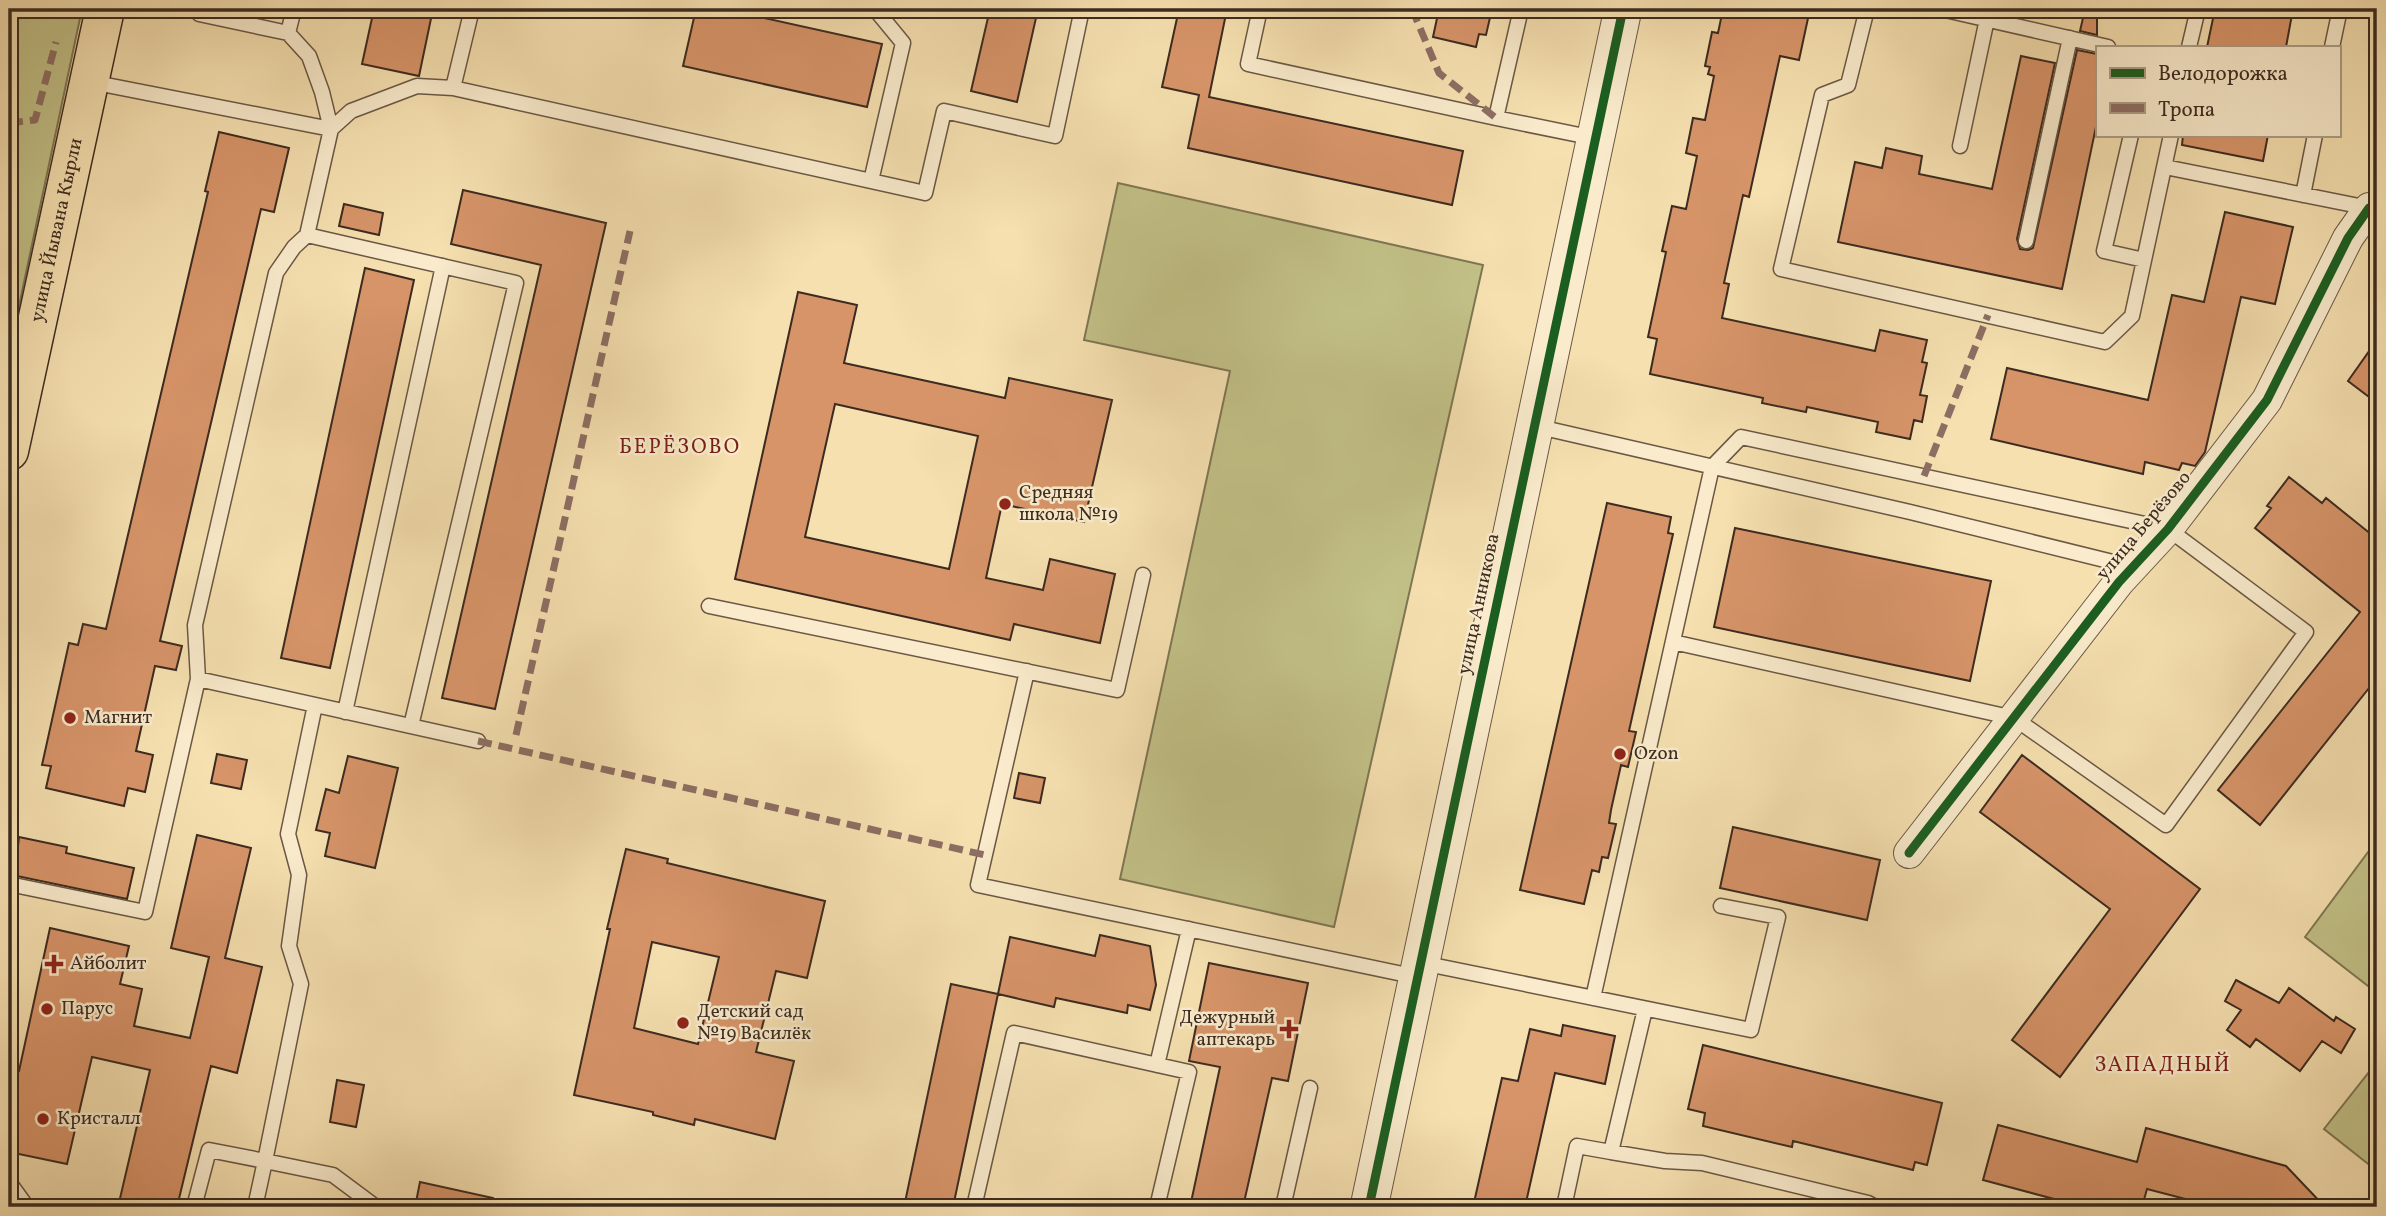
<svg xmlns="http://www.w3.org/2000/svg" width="2386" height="1216" font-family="Vollkorn,serif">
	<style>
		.green { fill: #c2c187; stroke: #7f7654; stroke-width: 2 }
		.building { fill: #d79469; stroke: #3c2b20; stroke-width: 2; fill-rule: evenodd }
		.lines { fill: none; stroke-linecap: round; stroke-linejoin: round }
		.service-casing { stroke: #6a5844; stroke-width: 17 }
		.minor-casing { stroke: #6a5844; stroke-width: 32 }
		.tertiary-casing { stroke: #6a5844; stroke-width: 39 }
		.primary-casing { stroke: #3c2b20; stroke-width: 41 }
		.service { stroke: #f9ebcc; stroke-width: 14 }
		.minor { stroke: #f9ebcc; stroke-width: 30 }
		.tertiary { stroke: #f9ebcc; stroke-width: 37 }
		.primary { stroke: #f6e0b0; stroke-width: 38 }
		.quiet { stroke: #8d6e63; stroke-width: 7; stroke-dasharray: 14 7; stroke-linecap: butt }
		.cycleway-casing { stroke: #f9ebcc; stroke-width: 13 }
		.cycleway { stroke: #1b5e20; stroke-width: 9 }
		.poi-dot { fill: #8f2418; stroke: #f9ebcc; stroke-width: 2.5 }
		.labels { text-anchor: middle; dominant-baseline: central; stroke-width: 5; stroke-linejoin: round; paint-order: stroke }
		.street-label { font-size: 19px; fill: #3c2b20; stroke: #f9ebcc }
		.poi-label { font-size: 19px; fill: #3c2b20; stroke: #f9ebcc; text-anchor: start }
		.neighbourhood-label { font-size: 21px; letter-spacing: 2px; fill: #7a1f14; stroke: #f9ebcc }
	</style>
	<rect width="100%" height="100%" fill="#f6e0b0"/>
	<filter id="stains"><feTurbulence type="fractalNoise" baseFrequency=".00286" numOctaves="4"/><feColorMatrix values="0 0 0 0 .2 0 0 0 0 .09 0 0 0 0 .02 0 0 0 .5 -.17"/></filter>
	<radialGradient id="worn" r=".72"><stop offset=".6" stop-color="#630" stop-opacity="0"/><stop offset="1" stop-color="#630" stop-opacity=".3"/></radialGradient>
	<!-- green -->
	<path class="green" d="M9 9H82L9 353Z
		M1118 183 1483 265 1334 927 1120 879 1230 371 1084 340Z
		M2377 840V993L2305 937Z
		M2377 1062V1171L2324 1129Z"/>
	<!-- building -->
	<path class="building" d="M374 9H433L419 76 362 64Z
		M696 9H757L755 16 882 44 867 107 683 66Z
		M990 9H1038L1017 102 971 91Z
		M1179 9H1227L1209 97 1463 151 1452 205 1188 148 1199 95 1162 87Z
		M1439 9H1492L1486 35 1479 34 1476 47 1433 37Z
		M1723 9H1810L1799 60 1780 56 1749 197 1743 195 1724 283 1729 284 1722 318 1875 351 1880 330 1927 340 1922 362 1927 363 1920 395 1927 396 1922 422 1914 420 1910 439 1876 432 1878 422 1807 407 1806 412 1762 403 1763 398 1650 374 1657 339 1648 337 1666 252 1662 251 1672 206 1686 209 1697 156 1686 153 1693 118 1705 120 1714 76 1708 74 1710 67 1705 66 1712 32 1718 33Z
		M2085 9H2097V35L2080 31Z
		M2215 9H2293L2286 47H2207Z
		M2077 50 2097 54V122L2062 289 1838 242 1855 162 1882 168 1886 148 1922 156 1919 174 1992 189 2021 56 2055 63 2017 239 2020 249 2028 250 2033 248Z
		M219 132 289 148 274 212 261 209 160 641 182 646 176 670 155 666 136 751 153 755 145 792 128 788 124 806 46 788 51 766 42 765 69 643 78 645 83 624 106 629 208 192 205 191Z
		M2183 135H2268L2263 161 2182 145Z
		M463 190 606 223 495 709 442 698 541 265 451 244Z
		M344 204 383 213 379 235 339 226Z
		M2225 212 2293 227 2275 304 2241 297 2205 452 2195 466 2182 463 2179 470 2145 462 2143 474 1991 439 2007 368 2148 400 2172 295 2204 302Z
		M365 268 414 280 330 668 281 658Z
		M798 292 857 305 844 363 1005 398 1009 378 1112 400 1084 522 1002 504 986 578 1043 590 1050 559 1115 574 1100 643 1014 624 1010 640 735 579ZM835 404 978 436 949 569 805 537Z
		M2377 340V403L2348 381Z
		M2289 477 2322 503 2326 498 2377 539V678L2260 825 2218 790 2360 612 2255 528 2271 508 2267 506Z
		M1607 503 1671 517 1668 533 1673 534 1629 731 1636 732 1628 767 1621 765 1611 810 1609 823 1616 824 1608 858 1602 857 1599 872 1592 870 1584 904 1520 890Z
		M1735 528 1991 581 1970 681 1714 627Z
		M217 754 247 760 241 789 211 783Z
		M2022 755 2200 889 2060 1077 2012 1040 2110 909 1980 812Z
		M348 756 398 768 375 868 325 856 330 833 316 830 326 789 339 793Z
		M1019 773 1045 778 1040 803 1014 798Z
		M1733 827 1880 860 1867 920 1720 888Z
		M197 835 251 848 225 958 262 967 237 1073 211 1066 177 1207H118L150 1070 92 1057 67 1164 9 1152V1069L19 1071 50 928 129 946 120 984 142 989 134 1026 190 1038 209 957 171 948Z
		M19 837 67 847 66 853 134 868 127 899 12 875 9 867V844L18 846Z
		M626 849 668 859 667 863 825 901 807 978 776 971 756 1052 794 1061 775 1139 695 1119 694 1125 653 1115V1112L574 1095 610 929H607ZM652 942 719 957 698 1044 634 1028Z
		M1100 935 1150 946 1156 985 1150 1010 1128 1005 1127 1013 1056 998 1054 1007 998 994 1010 937 1095 956Z
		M1209 963 1308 983 1288 1081 1272 1078 1243 1207H1190L1220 1067 1189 1061Z
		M2236 980 2279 1003 2289 988 2334 1021 2336 1017 2355 1029 2341 1053 2322 1041 2300 1071 2256 1039 2250 1047 2227 1030 2241 1010 2225 1001Z
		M951 984 998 994 953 1207H904Z
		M1563 1025 1615 1036 1605 1084 1555 1073 1525 1207H1473L1502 1078 1518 1081 1530 1029 1561 1036Z
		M1703 1045 1942 1103 1927 1165 1915 1162 1913 1170 1793 1141 1792 1147 1703 1126 1705 1113 1688 1109Z
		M337 1080 364 1085 356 1127 330 1122Z
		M1998 1125 2137 1162 2146 1128 2286 1166 2325 1207H2216L2147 1189 2142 1207H2084L1983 1180Z
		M420 1182 493 1198 492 1207H415Z"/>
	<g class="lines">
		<defs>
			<path id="service" d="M1260 9 1248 64 1496 118
				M1521 9 1496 118 1594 138
				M1867 9 1848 85 1822 95 1781 269 2105 342 2132 316 2171 135
				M1941 9 2108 47
				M288 33 294 9
				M2189 47 2198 9
				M2332 47 2340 9
				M91 82 331 129 351 111 417 86 453 88 925 193 944 111 1055 136 1082 9
				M453 88 472 9
				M2131 135 2104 251 2144 260
				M1960 146 1987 19
				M2165 167 2369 208
				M871 181 903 43 875 9
				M2303 195 2315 135
				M307 235 516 283 411 726
				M2026 241 2070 38
				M1535 426 1910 512 2133 567
				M709 606 1117 690 1143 575
				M1027 671 978 885 1417 977
				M198 679 478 741
				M345 712 443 266
				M9 884 145 912 198 679 195 625 276 273 294 247 307 235 331 129 322 92 309 56 288 33 199 14
				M1422 963 1751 1030 1778 917 1721 906
				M1593 998 1712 467 1741 437 2168 529 2306 632 2166 825 2014 718 1673 642
				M1645 1009 1611 1152 1665 1161 1702 1163 1868 1203 1875 1207
				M1157 1065 1189 929
				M9 1182 27 1207
				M194 1207 209 1150 265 1161 301 984 289 946 299 875 288 834 315 705
				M255 1207 265 1161 333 1175 376 1207
				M974 1207 1014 1033 1189 1072 1157 1207
				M1283 1207 1310 1088
				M1564 1207 1577 1146 1611 1152"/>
			<path id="minor" d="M1909 853 2119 582 2168 529 2267 400 2348 238 2369 208 2377 210"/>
			<path id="tertiary" d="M1369 1207 1623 9"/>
			<g id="primary">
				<path id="s1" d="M9 451 105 9"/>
			</g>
		</defs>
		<!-- service casing -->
		<use href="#service" class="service-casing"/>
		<!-- minor casing -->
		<use href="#minor" class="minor-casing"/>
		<!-- tertiary casing -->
		<use href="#tertiary" class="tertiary-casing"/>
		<!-- primary casing -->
		<use href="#primary" class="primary-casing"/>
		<!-- service -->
		<use href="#service" class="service"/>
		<!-- minor -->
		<use href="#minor" class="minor"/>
		<!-- tertiary -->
		<use href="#tertiary" class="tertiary"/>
		<!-- primary -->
		<use href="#primary" class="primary"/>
		<!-- quiet -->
		<path class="quiet" d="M1412 9 1439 73 1496 118
			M9 123 35 120 56 42
			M1924 476 1988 315
			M516 735 630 231
			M478 741 985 855"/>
		<defs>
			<path id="cycleway" d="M1909 853 2119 582 2168 529 2267 400 2348 238 2369 208 2377 210
				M1369 1207 1623 9"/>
		</defs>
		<!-- cycleway casing -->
		<use href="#cycleway" class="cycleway-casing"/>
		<!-- cycleway -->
		<use href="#cycleway" class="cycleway"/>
	</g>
	<!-- markers -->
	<g class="poi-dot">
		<circle cx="1005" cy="504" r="7"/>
		<circle cx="70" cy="718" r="7"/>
		<circle cx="1620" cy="754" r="7"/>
		<path d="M50.5 953.5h7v7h7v7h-7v7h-7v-7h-7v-7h7z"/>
		<circle cx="47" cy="1009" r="7"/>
		<circle cx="683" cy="1023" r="7"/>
		<path d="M1285.5 1018.5h7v7h7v7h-7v7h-7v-7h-7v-7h7z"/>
		<circle cx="43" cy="1119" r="7"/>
	</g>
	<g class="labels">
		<!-- street labels -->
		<g class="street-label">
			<text stroke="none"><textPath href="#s1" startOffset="226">улица Йывана Кырли</textPath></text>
			<text transform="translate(2144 526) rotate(-50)">улица Берёзово</text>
			<text transform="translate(1479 604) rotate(-78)">улица Анникова</text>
		</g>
		<!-- poi labels -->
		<g class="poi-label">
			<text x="1019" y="493">Средняя<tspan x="1019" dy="22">школа №19</tspan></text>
			<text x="84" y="718">Магнит</text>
			<text x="1634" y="754">Ozon</text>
			<text x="70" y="964">Айболит</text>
			<text x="61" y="1009">Парус</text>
			<text x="697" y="1012">Детский сад<tspan x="697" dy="22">№19 Василёк</tspan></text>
			<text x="1275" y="1018" text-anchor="end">Дежурный<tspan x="1275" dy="22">аптекарь</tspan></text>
			<text x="57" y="1119">Кристалл</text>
		</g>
		<!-- neighbourhood labels -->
		<g class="neighbourhood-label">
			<text x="680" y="447">БЕРЁЗОВО</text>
			<text x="2163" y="1065">ЗАПАДНЫЙ</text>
		</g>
	</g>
	<!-- margin -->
	<rect width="2386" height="1216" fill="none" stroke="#f6e0b0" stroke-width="35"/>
	<rect x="10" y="10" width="2365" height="1195" fill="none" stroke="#3c2b20" stroke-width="3.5"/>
	<rect x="18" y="18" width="2351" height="1181" fill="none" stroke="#3c2b20" stroke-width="2"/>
	<!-- legend -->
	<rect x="2096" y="46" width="245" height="91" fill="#f9ebcc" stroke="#ad9e87" stroke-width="2"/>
	<rect x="2110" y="68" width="35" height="10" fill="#1b5e20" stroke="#ad9e87" stroke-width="2"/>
	<text x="2158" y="80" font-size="21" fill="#3c2b20">Велодорожка</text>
	<rect x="2110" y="103" width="35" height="10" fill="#8d6e63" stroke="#ad9e87" stroke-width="2"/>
	<text x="2158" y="116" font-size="21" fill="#3c2b20">Тропа</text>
	<rect width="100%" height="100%" filter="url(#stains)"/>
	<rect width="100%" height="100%" fill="url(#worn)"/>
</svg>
